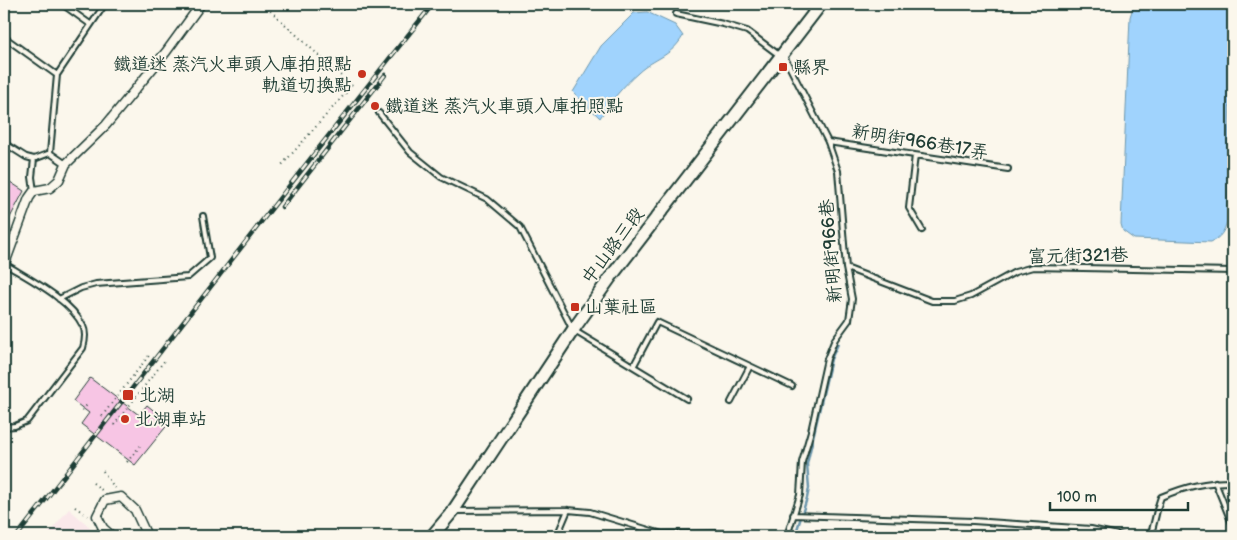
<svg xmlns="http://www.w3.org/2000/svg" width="1237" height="540" font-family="'Balsamiq Sans','LXGW WenKai TC',sans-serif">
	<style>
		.built { fill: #fae8ea }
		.water { fill: #a0d3fd; stroke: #6c97ad }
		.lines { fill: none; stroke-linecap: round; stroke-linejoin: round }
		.stream { stroke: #6c97ad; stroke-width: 2.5 }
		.building { fill: #f7c5e4; stroke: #1f3d34 }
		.lane-casing { stroke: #1f3d34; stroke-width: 8 }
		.street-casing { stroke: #1f3d34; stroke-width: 11 }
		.secondary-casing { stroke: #1f3d34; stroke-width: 15 }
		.path { stroke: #1f3d34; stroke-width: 2; stroke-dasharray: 1 4; stroke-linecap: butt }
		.lane { stroke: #fbf7ec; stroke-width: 4 }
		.street { stroke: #fbf7ec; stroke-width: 8 }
		.secondary { stroke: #fbf7ec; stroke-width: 11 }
		.rail-casing { stroke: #1f3d34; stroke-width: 4.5 }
		.rail { stroke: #fbf7ec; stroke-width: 2.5; stroke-dasharray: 8; stroke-linecap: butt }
		.poi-dot { fill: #c8321e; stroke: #fbf7ec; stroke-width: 2 }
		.labels { text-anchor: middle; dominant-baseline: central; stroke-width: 4; stroke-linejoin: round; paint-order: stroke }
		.poi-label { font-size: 18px; fill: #1f3d34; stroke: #fbf7ec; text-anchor: start }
		.street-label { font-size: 18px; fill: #1f3d34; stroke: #fbf7ec }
	</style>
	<rect width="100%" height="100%" fill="#fbf7ec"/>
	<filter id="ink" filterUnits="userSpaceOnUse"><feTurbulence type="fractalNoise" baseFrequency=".02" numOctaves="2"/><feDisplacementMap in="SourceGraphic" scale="10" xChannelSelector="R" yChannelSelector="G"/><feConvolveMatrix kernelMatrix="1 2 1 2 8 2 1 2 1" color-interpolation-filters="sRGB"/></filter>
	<g filter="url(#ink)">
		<!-- built -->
		<path class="built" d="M69 509 91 528 84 536H51L48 534Z"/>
		<!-- water -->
		<path class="water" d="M1134 4 1232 5 1227 221C1224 232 1221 237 1211 242L1134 239 1123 231 1121 224 1130 17Z
			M647 12 675 25 683 36C671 57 654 58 638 73 624 85 610 102 600 118L573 92 601 46 634 13Z"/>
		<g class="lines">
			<!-- stream -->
			<path class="stream" d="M795 536 807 498 809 488 807 464 831 359 838 344"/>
		</g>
		<!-- building -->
		<path class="building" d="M4 178 24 191 4 229Z
			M90 378 139 415 147 405 169 423 135 465 81 424 89 413 73 401Z"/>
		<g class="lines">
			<defs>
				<path id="lane" d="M62 4 90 24
					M805 4 813 13
					M676 14 723 24 747 31 779 55
					M4 37 57 75
					M784 56 828 142 838 171 846 268 852 299 849 320 835 339 827 359 811 431 802 462 800 495 787 536
					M379 113 410 152 441 177 487 199 520 227 573 330 687 399
					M828 142 1008 169
					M4 143 26 157 34 159
					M50 153 57 75 105 4
					M915 155 909 208 922 230
					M34 191 32 177 34 159 50 153 66 164
					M846 268 932 301H955L971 296 1015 272 1033 267 1233 271
					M59 299 81 288 96 284 188 277 210 258 203 216
					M634 365 657 322 792 386
					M731 402 750 366
					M4 427 15 426 27 421 83 348C85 341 86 332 83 326 70 299 29 279 5 264
					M1215 482 1233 526
					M455 511 568 510 590 512 662 534 736 533 748 536
					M793 515 973 521 1091 529 1122 536
					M96 536 103 528
					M557 536 568 510
					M1150 536C1155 523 1156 510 1161 497 1187 486 1205 482 1233 482"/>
				<path id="street" d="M4 266 29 198 34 191 50 188 59 180 66 164 106 125 166 52 201 4
					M112 536 103 528 97 516 105 500 121 497 135 510 147 536"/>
				<path id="secondary" d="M432 536 453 511 573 330 610 278 821 4"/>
			</defs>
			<!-- lane casing -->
			<use href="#lane" class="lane-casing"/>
			<!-- street casing -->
			<use href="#street" class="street-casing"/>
			<!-- secondary casing -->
			<use href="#secondary" class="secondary-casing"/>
			<!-- path -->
			<path class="path" d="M263 4 352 86 281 166
				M82 410 87 405
				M102 416 151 353
				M114 425 165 360
				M127 462 140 446
				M103 471 116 490
				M93 483 103 491
				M75 507 89 517"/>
			<!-- lane -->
			<use href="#lane" class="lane"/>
			<!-- street -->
			<use href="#street" class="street"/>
			<!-- secondary -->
			<use href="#secondary" class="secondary"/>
			<defs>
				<path id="rail" d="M282 207 385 75
					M17 536C156 359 292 179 433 4"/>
			</defs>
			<!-- rail casing -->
			<use href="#rail" class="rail-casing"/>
			<!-- rail -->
			<use href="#rail" class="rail"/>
		</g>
	</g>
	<!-- markers -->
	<g class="poi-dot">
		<rect x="778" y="62" width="10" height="10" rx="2.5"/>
		<circle cx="362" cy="74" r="5"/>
		<circle cx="375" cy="106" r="5"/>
		<rect x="570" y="302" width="10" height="10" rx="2.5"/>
		<rect x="122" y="389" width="12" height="12" rx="2.5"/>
		<circle cx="125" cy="419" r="5"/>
	</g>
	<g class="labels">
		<!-- poi labels -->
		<g class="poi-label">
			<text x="352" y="64" text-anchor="end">鐵道迷 蒸汽火車頭入庫拍照點<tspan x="352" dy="21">軌道切換點</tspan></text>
			<text x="793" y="67">縣界</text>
			<text x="385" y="106">鐵道迷 蒸汽火車頭入庫拍照點</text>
			<text x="585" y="307">山葉社區</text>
			<text x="139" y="395">北湖</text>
			<text x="135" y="419">北湖車站</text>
		</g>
		<!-- street labels -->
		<g class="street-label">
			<text transform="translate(920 142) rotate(9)">新明街966巷17弄</text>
			<text transform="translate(613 246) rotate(-53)">中山路三段</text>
			<text transform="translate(831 251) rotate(-95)">新明街966巷</text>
			<text transform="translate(1078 256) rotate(-1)">富元街321巷</text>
		</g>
	</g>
	<!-- margin -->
	<rect width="1237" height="540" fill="none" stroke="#fbf7ec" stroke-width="20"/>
	<rect x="10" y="10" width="1217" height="520" fill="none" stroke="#1f3d34" stroke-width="2" filter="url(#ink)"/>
	<!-- scale -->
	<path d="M1050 502v8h138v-8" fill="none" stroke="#1f3d34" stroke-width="2.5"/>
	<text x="1057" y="502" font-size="15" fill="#1f3d34" stroke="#fbf7ec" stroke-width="4" paint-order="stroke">100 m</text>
</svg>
